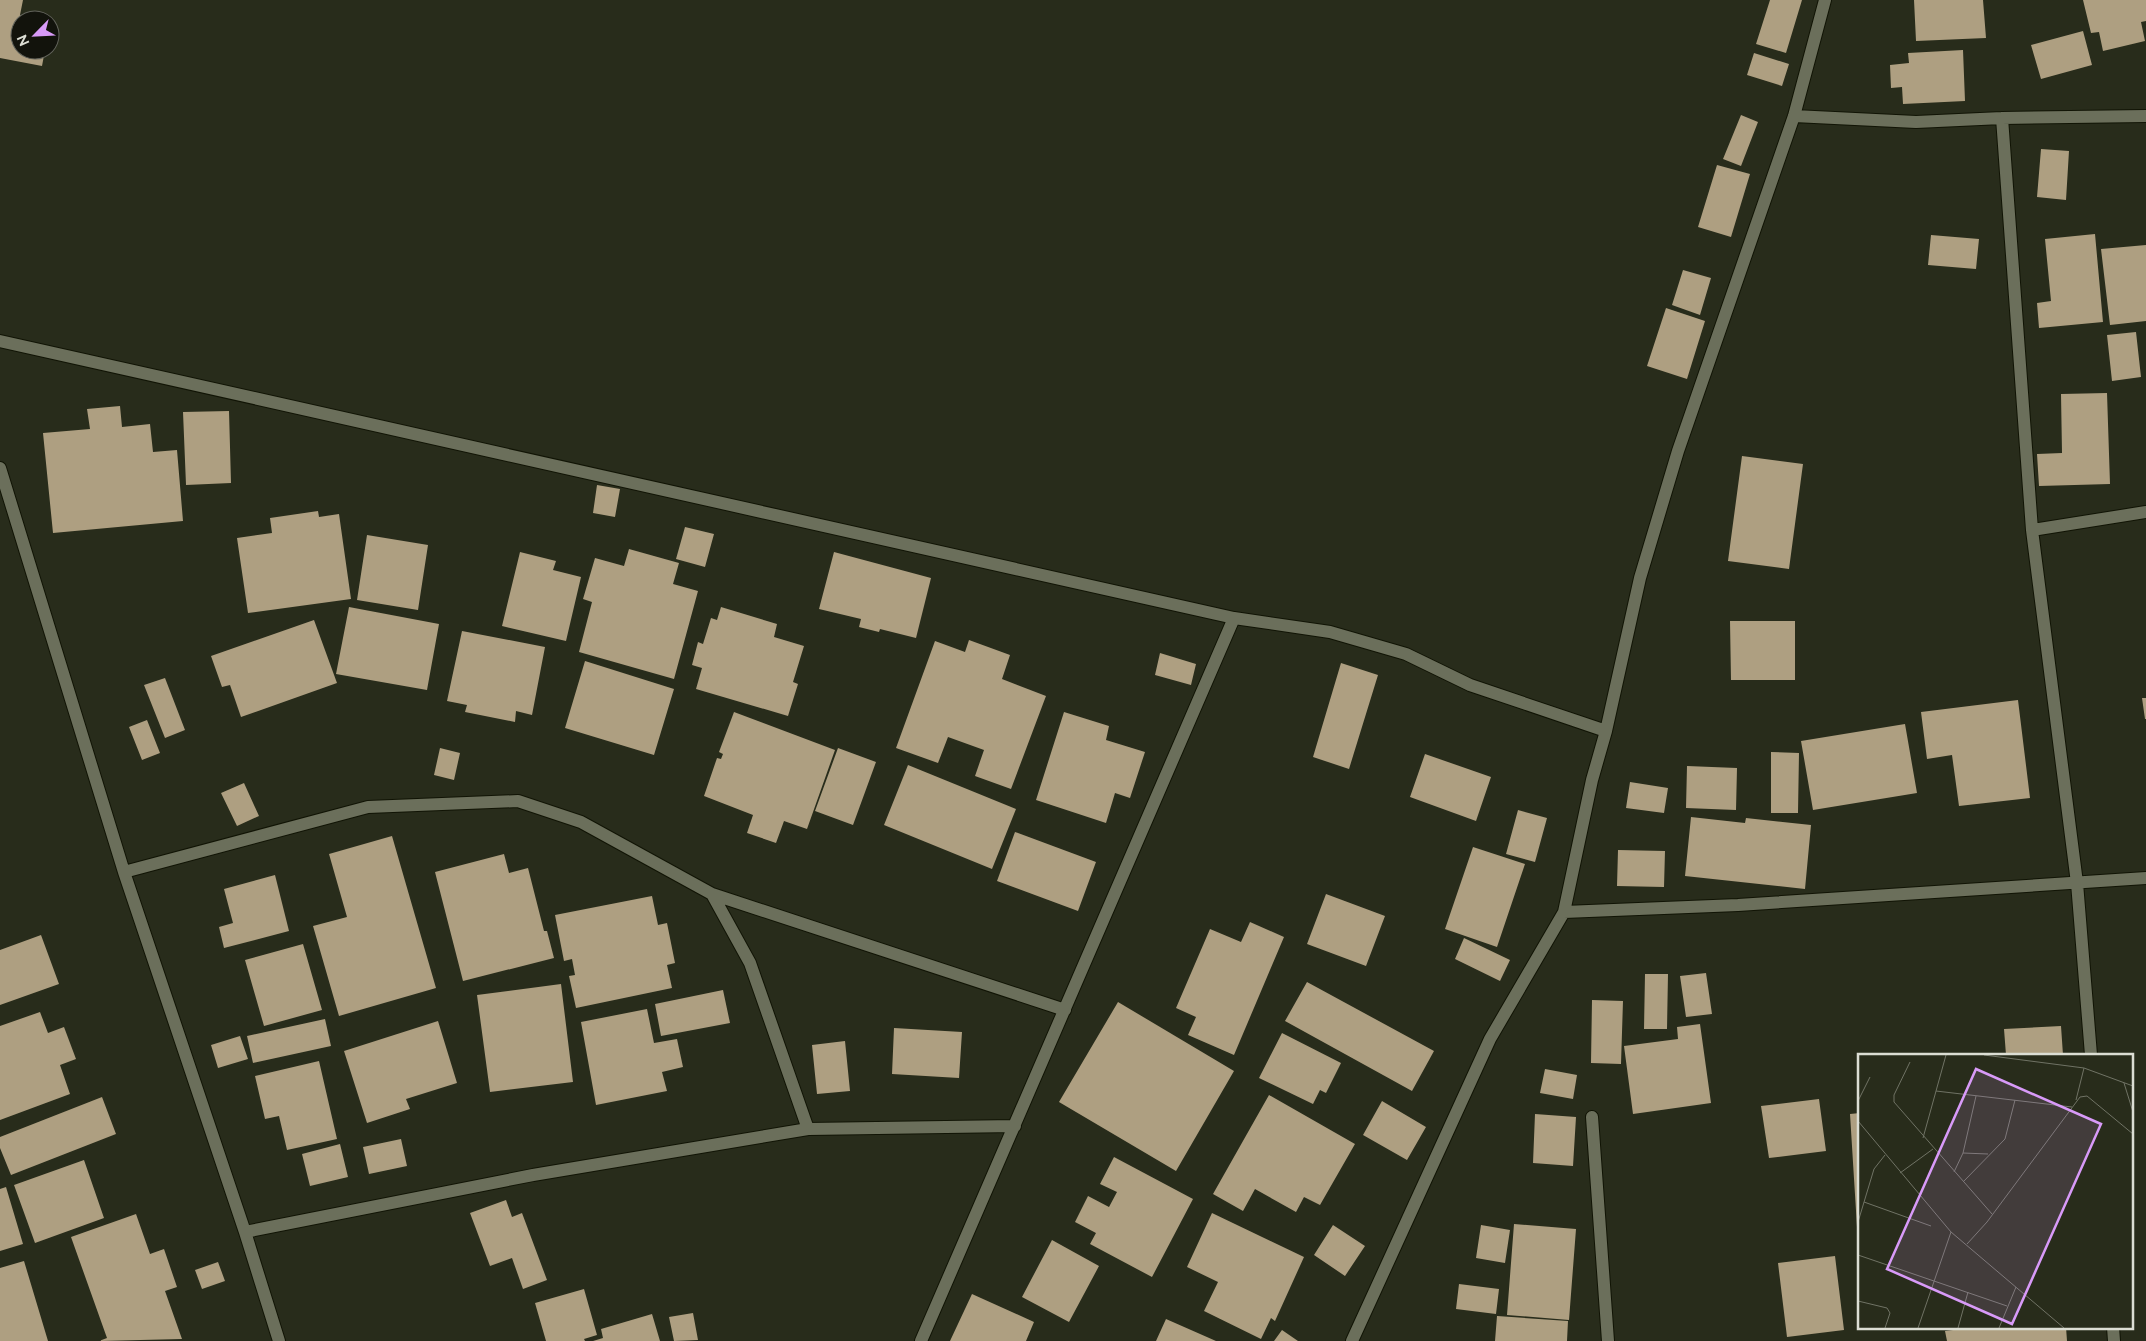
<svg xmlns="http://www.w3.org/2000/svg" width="2146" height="1341" font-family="Raleway,sans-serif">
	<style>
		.building { fill: #ae9f81 }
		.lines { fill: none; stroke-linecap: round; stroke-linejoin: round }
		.minor-casing { stroke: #111405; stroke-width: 14 }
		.minor { stroke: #6b6f5b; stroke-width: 12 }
		.inset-road { fill: none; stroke: #707365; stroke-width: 1 }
		.view { fill: #d89af8; fill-opacity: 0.15; stroke: #d89af8; stroke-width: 2.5 }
		.inset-edge { fill: none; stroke: #dcded4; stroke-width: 2.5 }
	</style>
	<rect width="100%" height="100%" fill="#282c1b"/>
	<!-- building -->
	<path class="building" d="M0 0H23L20 15 39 19 20 20V50H45L42 66 0 58Z
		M1770 0H1802L1786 53 1756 44Z
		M1914 0H1983L1986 38 1916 41Z
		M2083 0H2146V21L2141 22 2145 41 2103 51 2099 32 2091 33Z
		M2083 31 2092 65 2041 79 2031 45Z
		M1963 50 1965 101 1903 104 1902 87 1891 88 1890 65 1909 63 1908 53Z
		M1754 53 1789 64 1782 86 1747 75Z
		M1741 115 1758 122 1741 166 1723 159Z
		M2041 149 2069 151 2066 200 2037 197Z
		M1717 165 1750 174 1731 237 1698 227Z
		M2095 234 2103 322 2039 328 2037 303 2051 301 2045 239Z
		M1931 235 1979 239 1976 269 1928 265Z
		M2146 245V321L2110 325 2101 249Z
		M1683 270 1711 278 1700 315 1672 305Z
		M1666 308 1705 321 1687 379 1647 366Z
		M2136 332 2141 377 2112 381 2107 335Z
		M2107 393 2110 484 2039 486 2037 454 2062 453 2061 394Z
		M120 406 122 427 150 424 153 452 177 450 183 521 53 533 43 433 90 429 87 409Z
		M229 411 231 483 186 485 183 412Z
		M1742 456 1803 464 1789 569 1728 561Z
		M597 485 620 489 615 517 593 513Z
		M318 511 319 517 339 514 351 599 248 613 237 538 272 533 270 518Z
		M685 527 714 534 705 567 676 559Z
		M367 535 428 545 418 610 357 600Z
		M629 549 679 563 673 584 698 591 674 679 579 652 592 602 583 599 595 558 624 566Z
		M520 552 556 561 553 570 581 577 566 641 502 626Z
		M834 552 931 578 916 638 880 629 879 632 859 627 861 619 819 609Z
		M349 607 439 624 427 690 336 674Z
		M721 607 777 624 774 637 804 646 793 682 798 684 788 716 696 689 702 668 692 665 698 642 703 644 711 618 717 620Z
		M314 620 337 683 241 717 230 685 222 687 211 656Z
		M1730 621H1795V680H1731Z
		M462 631 545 647 532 715 516 711 515 722 465 712 467 705 447 701Z
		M969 640 1010 655 1002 679 1046 696 1011 789 975 776 984 750 948 737 938 763 896 748 935 641 965 652Z
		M1160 653 1196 664 1191 685 1155 675Z
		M585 661 674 689 654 755 565 728Z
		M1341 663 1378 675 1349 769 1313 757Z
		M165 678 185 730 165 738 144 685Z
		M2142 698H2146V719H2145Z
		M2018 700 2030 798 1959 806 1952 755 1927 759 1921 712Z
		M734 712 835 750 807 829 784 821 776 843 747 833 753 815 704 796 717 758 721 759 723 754 719 752Z
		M1064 712 1109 726 1106 740 1145 752 1130 798 1115 793 1106 823 1036 800Z
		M147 720 160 753 142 760 129 727Z
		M1905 724 1917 793 1813 810 1801 741Z
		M440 748 460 753 454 780 434 775Z
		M838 748 876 762 853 825 815 811Z
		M1771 752 1799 753 1798 813H1771Z
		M1425 754 1491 777 1476 821 1410 797Z
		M908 765 1016 809 992 869 884 825Z
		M1687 766 1737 768 1736 810 1686 808Z
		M1630 782 1668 788 1664 813 1626 808Z
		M244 783 259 816 237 826 221 793Z
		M1518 810 1547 818 1535 862 1506 854Z
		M1691 817 1745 823 1746 818 1811 825 1805 889 1685 876Z
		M1015 832 1096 862 1078 911 997 881Z
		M392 836 436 988 339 1016 313 926 347 917 329 854Z
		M1473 847 1525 864 1497 947 1445 929Z
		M1618 850 1665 851 1664 887 1617 886Z
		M504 854 509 873 528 868 544 931H547L554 958 463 981 435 872Z
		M275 875 289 931 224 948 219 927 233 923 224 889Z
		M1326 894 1385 916 1366 966 1307 944Z
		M652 896 658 925 667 923 675 963 667 965 672 988 576 1008 569 976 575 975 572 959 564 961 555 915Z
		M1250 922 1284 937 1234 1055 1188 1035 1196 1017 1176 1008 1210 929 1241 942Z
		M41 935 59 984 0 1005V950Z
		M1464 938 1510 960 1500 981 1455 959Z
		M303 944 322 1010 264 1026 245 960Z
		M1706 973 1712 1014 1686 1017 1680 976Z
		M1645 974H1668L1667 1029H1644Z
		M1307 982 1434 1051 1412 1091 1285 1021Z
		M561 984 573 1082 490 1092 477 995Z
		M723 990 730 1023 661 1036 655 1004Z
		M1592 1000 1623 1001 1621 1064 1591 1063Z
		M1118 1002 1234 1071 1176 1171 1059 1102Z
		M647 1009 654 1043 677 1039 683 1067 662 1072 667 1091 596 1105 581 1022Z
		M40 1012 48 1033 64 1027 76 1059 60 1065 70 1094 0 1120V1026Z
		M325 1019 331 1046 253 1063 247 1036Z
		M438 1021 457 1083 406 1099 410 1109 367 1123 344 1051Z
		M1700 1024 1711 1103 1633 1114 1624 1046 1678 1039 1677 1027Z
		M2061 1026 2063 1055H2006L2004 1029Z
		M894 1028 962 1032 959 1078 892 1074Z
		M1282 1033 1341 1063 1326 1093 1320 1090 1313 1104 1259 1078Z
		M240 1036 248 1059 218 1068 211 1045Z
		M845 1041 850 1091 817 1094 812 1045Z
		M319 1061 337 1139 287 1150 279 1116 265 1119 255 1076Z
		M1545 1069 1577 1075 1573 1099 1540 1093Z
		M1269 1095 1355 1144 1320 1205 1304 1197 1296 1212 1255 1189 1243 1211 1213 1194Z
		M102 1097 116 1134 11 1175 0 1148V1137Z
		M1819 1099 1826 1151 1769 1158 1761 1106Z
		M1382 1101 1426 1127 1407 1160 1363 1135Z
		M1860 1113V1227H1857L1850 1114Z
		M1535 1114 1576 1117 1573 1166 1533 1163Z
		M401 1139 407 1166 369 1174 363 1147Z
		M340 1144 348 1177 310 1186 302 1154Z
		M1114 1157 1193 1199 1152 1277 1090 1244 1096 1233 1075 1222 1088 1196 1109 1207 1117 1192 1100 1184Z
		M84 1160 104 1218 35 1243 14 1185Z
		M6 1187 23 1244 0 1251V1189Z
		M506 1200 512 1217 522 1213 547 1280 523 1289 512 1258 490 1266 470 1213Z
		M1212 1213 1304 1257 1275 1321 1271 1318 1261 1339 1204 1311 1218 1282 1187 1267Z
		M136 1214 150 1254 164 1249 177 1287 165 1291 182 1339 99 1341 107 1338 71 1237Z
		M1514 1224 1576 1229 1569 1320 1507 1315Z
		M1333 1225 1365 1246 1345 1276 1314 1255Z
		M1481 1225 1510 1230 1505 1263 1476 1258Z
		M1052 1240 1099 1266 1069 1322 1022 1297Z
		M1835 1256 1844 1330 1787 1337 1778 1263Z
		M24 1261 48 1341H0V1268Z
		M218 1262 225 1281 202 1289 195 1270Z
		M1459 1284 1499 1289 1496 1314 1456 1309Z
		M584 1289 597 1335 584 1339 585 1341H546L535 1303Z
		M972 1294 1034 1322 1026 1341H950Z
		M693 1313 698 1340 674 1341 669 1317Z
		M652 1314 660 1341H593L603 1338 601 1329Z
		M1497 1316 1568 1321 1567 1341H1495Z
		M1166 1319 1216 1341H1156Z
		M1953 1327H2066L2067 1341H1947L1945 1331 1953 1330Z
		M1282 1330 1298 1341H1274Z"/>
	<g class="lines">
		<defs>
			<path id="minor" d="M1794 116 1916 122 2002 118 2146 116
				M2002 118 2032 530 2077 883 2091 1055
				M0 341 1234 618 1330 632 1406 654 1470 685 1606 731
				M0 468 124 872 245 1232 279 1341
				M2032 530 2146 512
				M124 872 368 807 518 801 581 822 712 894 1065 1010
				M712 894 750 963 808 1129
				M1564 912 1738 905 2146 878
				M1592 1117 1608 1341
				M245 1232 533 1175 808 1129 1015 1126
				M2113 1327 2114 1341
				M921 1341 1234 618
				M1352 1341 1490 1039 1564 912 1592 780 1606 731 1640 578 1678 451 1794 116 1825 0"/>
		</defs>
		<!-- minor casing -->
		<use href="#minor" class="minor-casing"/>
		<!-- minor -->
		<use href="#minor" class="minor"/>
	</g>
	<!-- overview -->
	<g transform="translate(1858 1054)">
		<rect width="275" height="275" fill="#282c1b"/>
		<path class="inset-road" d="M126 1 226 14 275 32M52 8 36 41V48L134 160M266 29 275 58M78 37 214 53M218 46 226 14M0 47 12 23M0 67 93 178 206 274M65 84 88 1M105 99 130 100M96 118 105 99 118 42M42 119 75 95M105 128 147 85 157 46M6 148 73 172M0 168 16 115 27 101M109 190 129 168 222 43 229 42 275 80M0 201 149 252M0 247 29 254 32 259 27 274M60 274 93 178M100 274 110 238M141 274 158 233"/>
		<path class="view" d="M118 15 243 70 154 270 29 215Z"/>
		<rect width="275" height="275" class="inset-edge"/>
	</g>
	<!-- north arrow -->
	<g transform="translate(35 35) rotate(246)"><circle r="24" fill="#12130c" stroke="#63645c"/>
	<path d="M0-4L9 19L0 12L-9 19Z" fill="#d89af8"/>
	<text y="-8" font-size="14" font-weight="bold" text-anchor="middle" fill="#dcded4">N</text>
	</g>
</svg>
